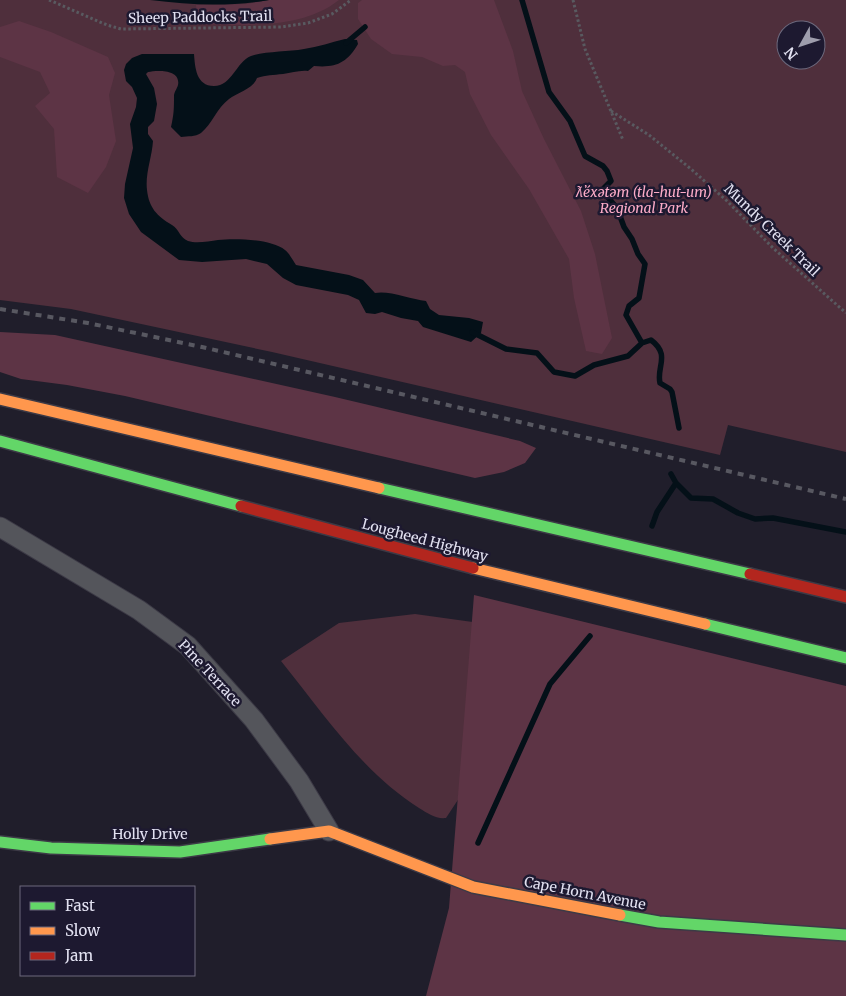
<svg xmlns="http://www.w3.org/2000/svg" width="846" height="996" font-family="Merriweather,serif">
	<style>
		.green { fill: #4f2f3c; fill-rule: evenodd }
		.forest { fill: #5d3445 }
		.water { fill: #041018 }
		.lines { fill: none; stroke-linecap: round; stroke-linejoin: round }
		.stream { stroke: #041018; stroke-width: 5.5 }
		.street-casing { stroke: #3c3a46; stroke-width: 21 }
		.fast-casing { stroke: #3c3a46; stroke-width: 14 }
		.slow-casing { stroke: #3c3a46; stroke-width: 14 }
		.jam-casing { stroke: #3c3a46; stroke-width: 14 }
		.path { stroke: #595a60; stroke-width: 3; stroke-dasharray: 2.5 2.5; stroke-linecap: butt }
		.street { stroke: #54555b; stroke-width: 19 }
		.fast { stroke: #63d668; stroke-width: 11 }
		.slow { stroke: #ff974d; stroke-width: 11 }
		.jam { stroke: #b3261e; stroke-width: 11 }
		.rail { stroke: #585861; stroke-width: 4; stroke-dasharray: 6 6; stroke-linecap: butt }
		.labels { text-anchor: middle; dominant-baseline: central; stroke-width: 5; stroke-linejoin: round; paint-order: stroke }
		.street-label { font-size: 14px; fill: #e2e1f1; stroke: #1d1930 }
		.park-label { font-size: 14px; font-style: italic; fill: #fcabc7; stroke: #1d1930 }
	</style>
	<rect width="100%" height="100%" fill="#201e2b"/>
	<!-- green -->
	<path class="green" d="M0 0H189L229 3 305 0H846V452L728 425 720 455 272 352 71 309 0 300ZM786 30H816V60H786Z
		M415 614 487 624 471 780 446 818C435 819 429 814 419 808 362 772 323 713 281 661L339 623Z"/>
	<!-- forest -->
	<path class="forest" d="M269 0H339C302 29 249 25 204 24L197 19 196 5 246 4Z
		M362 0H494L513 51 522 91 544 139 581 211 595 254 612 338 602 354 586 351 574 298 569 259 529 189 491 135 470 94 465 72 455 65 443 66 422 57 392 54 371 39 358 19V3Z
		M19 21 51 32 108 57 115 73 109 95 116 141 106 167 88 193 57 177 54 129 35 106 50 93 40 72 0 57V27Z
		M0 332 55 335 335 397 520 441 536 448 525 463 504 472 475 478 125 396 67 385 21 379 0 372Z
		M474 595 846 686V996H426L449 908Z"/>
	<!-- water -->
	<path class="water" d="M150 0H269C227 7 191 5 150 0Z
		M345 39 357 40 358 44C347 63 336 68 314 66L308 71C299 70 292 73 283 74 273 75 266 75 257 78 253 89 238 92 229 99 217 108 212 124 201 133 195 137 188 136 181 137L171 127C174 114 174 108 174 96 174 92 177 89 178 85 181 69 157 70 148 72L146 74 154 88 157 104 154 121 148 127V134L153 141C152 157 145 174 147 190 149 208 157 216 172 225 179 229 180 238 188 241 197 244 209 241 218 240 235 238 272 239 285 250 290 254 293 261 296 265L349 275 363 280 375 293C388 290 411 299 426 301L430 309 439 315 469 318 483 322 481 333 471 342 423 327 418 321 401 318 382 312 375 314 366 313 359 300 348 295 296 285 283 278 267 264 246 259 202 262 179 260 141 232 129 214 124 198 125 184 133 148 130 124 136 107 137 98 132 87 126 81 124 70 126 64 132 58 142 54H194C195 67 196 86 214 86 232 86 236 62 251 56 266 51 288 52 304 49 318 47 332 42 345 39Z"/>
	<g class="lines">
		<!-- stream -->
		<path class="stream" d="M522 0 549 92 570 121 585 156 603 166 607 171 611 181 604 188V193L617 208 624 227 632 239 638 254 645 264 639 298 629 306 626 315 642 343 651 340C671 355 656 367 660 383L670 389 672 392 679 428
			M346 43 365 27
			M472 332 506 349 537 353 554 372 575 376 594 365 628 356 642 343
			M671 474 676 483 691 498 713 499 738 513 755 519 773 518 846 532
			M652 526 657 512 676 483
			M478 843 550 684 590 636"/>
		<defs>
			<path id="street" d="M0 527 139 610 188 646 254 720 299 781 329 831"/>
			<path id="fast" d="M0 441 241 506
				M379 488 750 574
				M705 624 846 658
				M0 842 51 848 180 852 270 839
				M620 915 659 922 846 935"/>
			<path id="slow" d="M0 399 379 488
				M473 568 705 624
				M270 839 329 831 473 887 620 915"/>
			<path id="jam" d="M241 506 473 568
				M750 574 846 597"/>
		</defs>
		<!-- street casing -->
		<use href="#street" class="street-casing"/>
		<!-- fast casing -->
		<use href="#fast" class="fast-casing"/>
		<!-- slow casing -->
		<use href="#slow" class="slow-casing"/>
		<!-- jam casing -->
		<use href="#jam" class="jam-casing"/>
		<!-- path -->
		<path class="path" d="M49 0 107 25 121 29 281 27 308 23 332 14 351 0
			M573 0 585 49 623 140
			M611 111 649 135 691 169 727 201 773 248 846 313"/>
		<!-- street -->
		<use href="#street" class="street"/>
		<!-- fast -->
		<use href="#fast" class="fast"/>
		<!-- slow -->
		<use href="#slow" class="slow"/>
		<!-- jam -->
		<use href="#jam" class="jam"/>
		<!-- rail -->
		<path class="rail" d="M0 309 88 323 202 347 846 499"/>
	</g>
	<g class="labels">
		<!-- street labels -->
		<g class="street-label">
			<text transform="translate(200 17) rotate(-1)">Sheep Paddocks Trail</text>
			<text transform="translate(772 230) rotate(44)">Mundy Creek Trail</text>
			<text transform="translate(425 540) rotate(15)">Lougheed Highway</text>
			<text transform="translate(210 673) rotate(47)">Pine Terrace</text>
			<text x="150" y="834">Holly Drive</text>
			<text transform="translate(585 893) rotate(11)">Cape Horn Avenue</text>
		</g>
		<!-- park labels -->
		<g class="park-label">
			<text x="644" y="192">ƛ̓éxətəm (tla-hut-um)<tspan x="644" dy="16">Regional Park</tspan></text>
		</g>
	</g>
	<!-- legend -->
	<rect x="20" y="886" width="175" height="90" fill="#1d1930" stroke="#6c697d"/>
	<rect x="30" y="902" width="25" height="8" fill="#63d668" stroke="#6c697d"/>
	<text x="65" y="911" font-size="15" fill="#e2e1f1">Fast</text>
	<rect x="30" y="927" width="25" height="8" fill="#ff974d" stroke="#6c697d"/>
	<text x="65" y="936" font-size="15" fill="#e2e1f1">Slow</text>
	<rect x="30" y="952" width="25" height="8" fill="#b3261e" stroke="#6c697d"/>
	<text x="65" y="961" font-size="15" fill="#e2e1f1">Jam</text>
	<!-- north arrow -->
	<g transform="translate(801 45) rotate(230)"><circle r="24" fill="#1d1930" stroke="#6c697d"/>
	<path d="M0-4L9 19L0 12L-9 19Z" fill="#9e9dac"/>
	<text y="-8" font-size="14" font-weight="bold" text-anchor="middle" fill="#e2e1f1">N</text>
	</g>
</svg>
